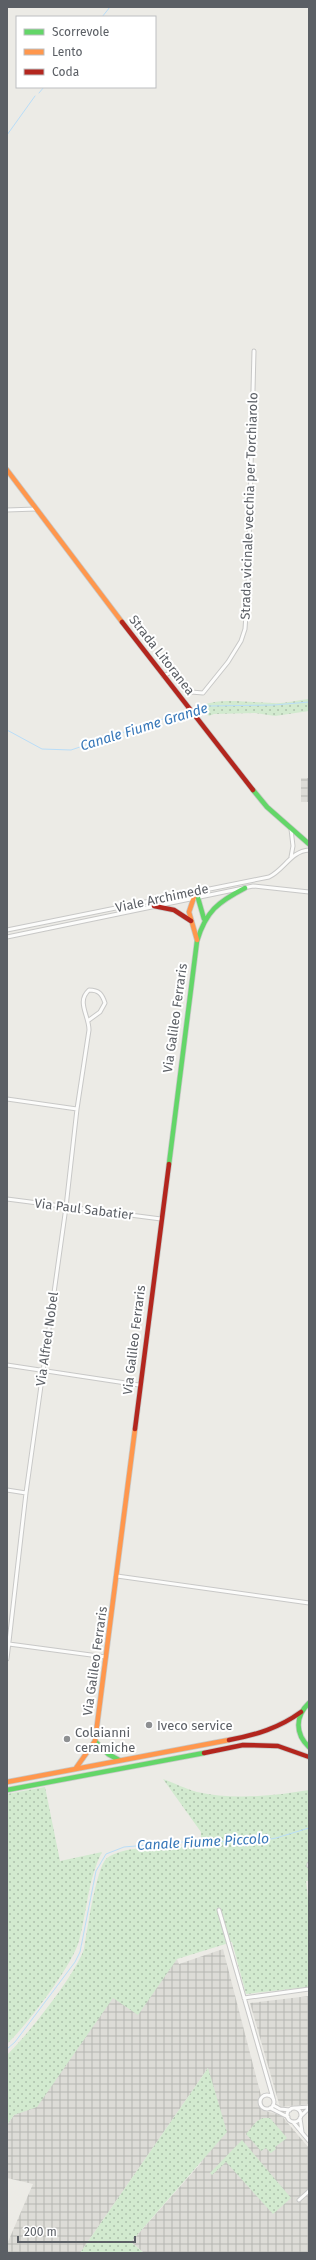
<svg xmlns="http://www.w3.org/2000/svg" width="316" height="2260" font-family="'Fira Sans',sans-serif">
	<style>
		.industrial { fill: url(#industrial-grid) }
		.grass { fill: url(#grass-dots) }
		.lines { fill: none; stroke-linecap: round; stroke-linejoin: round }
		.stream { stroke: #b9ddf8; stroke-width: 1 }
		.street-casing { stroke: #c8c8c7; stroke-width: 5 }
		.fast-casing { stroke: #c8c9c8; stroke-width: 6 }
		.slow-casing { stroke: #c8c9c8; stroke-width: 6 }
		.jam-casing { stroke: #c8c9c8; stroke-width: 6 }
		.street { stroke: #fcfcfb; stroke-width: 3 }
		.fast { stroke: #63d668; stroke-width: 4.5 }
		.slow { stroke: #ff974d; stroke-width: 4.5 }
		.jam { stroke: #b3261e; stroke-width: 4.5 }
		.poi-dot { fill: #8e9092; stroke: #fff; stroke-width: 1.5 }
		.labels { text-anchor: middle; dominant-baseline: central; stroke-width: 4; stroke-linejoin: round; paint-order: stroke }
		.street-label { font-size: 13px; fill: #5b5f65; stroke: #fff }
		.poi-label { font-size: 13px; fill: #5b5f65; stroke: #fff; text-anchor: start }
		.water-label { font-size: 14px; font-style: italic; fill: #3878b9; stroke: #fff }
	</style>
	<defs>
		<pattern id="industrial-grid" width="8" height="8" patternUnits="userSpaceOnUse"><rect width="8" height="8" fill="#dddcd7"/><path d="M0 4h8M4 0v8" fill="none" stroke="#b6b6b2"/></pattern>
		<pattern id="grass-dots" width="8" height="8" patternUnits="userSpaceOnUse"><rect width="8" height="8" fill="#d2eacf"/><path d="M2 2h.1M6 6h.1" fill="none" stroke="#adc1ac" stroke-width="1.8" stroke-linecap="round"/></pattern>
	</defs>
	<rect width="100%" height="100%" fill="#ecebe6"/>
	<!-- industrial -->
	<path class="industrial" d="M301 778H309V802H301Z
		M223 1949 265 2111 281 2115 309 2148V2253H144L131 2242 201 2163 208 2068 80 2253H7V2244L33 2184 7 2178V2125L14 2115 37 2106 113 1997 165 1973 177 1959 179 1964Z
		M309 1996V2104L280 2107 250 2003Z"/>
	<!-- grass -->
	<path class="grass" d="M309 699V711L275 716 255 713 214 714 209 716 201 706C220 697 252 703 272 703 284 704 297 700 309 699Z
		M163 1779C174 1783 186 1789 197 1792 232 1800 274 1796 309 1790V1881H306L309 1907V1987L246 1994 232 1942 177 1959 138 2015 113 1998 37 2107 14 2115 7 2125V2055C29 2033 74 1977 84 1949 87 1932 96 1867 107 1858 128 1843 176 1848 201 1847V1832Z
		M45 1787 60 1861 102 1852C88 1879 87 1911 79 1941 72 1966 26 2026 7 2044V1794Z
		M208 2068 227 2132 131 2242 144 2253H80Z
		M263 2118H270L287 2138 275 2147 276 2149 271 2153 266 2148 261 2151 246 2134 257 2121Z
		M242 2140 291 2198 273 2214 226 2162 212 2175 210 2173Z"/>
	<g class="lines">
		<!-- stream -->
		<path class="stream" d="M102 17 110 7
			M39 93 44 87
			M7 135 35 96
			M190 710 206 706 274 705 309 702
			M7 730 42 749 71 750 187 711
			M7 2049 15 2042 75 1962 80 1952 96 1871 106 1854 124 1847 194 1841 253 1842 276 1838 309 1828"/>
		<defs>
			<path id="street" d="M7 510 36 509
				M163 676 172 672 177 674 191 692 203 693 228 662 241 641 245 629 248 586 254 351
				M291 857 293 846 291 829
				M7 930 269 877C284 870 291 851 309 850
				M7 937 253 886 309 892
				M7 1099 77 1109
				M7 1199 161 1219
				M7 1365 139 1385
				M7 1490 26 1493
				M117 1576 309 1603
				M9 1644 106 1657
				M7 1659 26 1493 66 1207 77 1109 89 1030C89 1015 76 1002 89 990 99 990 102 994 105 1003L100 1012 89 1020
				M309 1864V1866
				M219 1910 273 2098
				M244 1998 309 1989
				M260 2102a7 7 0 1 1 14 0a7 7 0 1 1-14 0Z
				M273 2105 280 2109 290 2110
				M270 2108 288 2117
				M295 2108 309 2107
				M287 2115a7 7 0 1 1 14 0a7 7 0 1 1-14 0Z
				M301 2116 309 2108
				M300 2118 302 2132
				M293 2122 309 2141
				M299 2200 309 2191"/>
			<path id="fast" d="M253 790 267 807 309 844
				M196 891 204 919
				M169 1164 197 941C206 911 218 902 245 888
				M309 1703C295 1716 295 1734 309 1747
				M95 1741 108 1754 119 1760
				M7 1790 204 1753"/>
			<path id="slow" d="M7 470 122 622
				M196 891 189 912 197 940
				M76 1768 95 1741 135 1429
				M7 1782 229 1740"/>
			<path id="jam" d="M122 622 253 790
				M154 906 174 910 191 921
				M135 1429 169 1164
				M229 1740C256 1735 279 1728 301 1712
				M204 1753 243 1745 278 1746 309 1757"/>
		</defs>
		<!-- street casing -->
		<use href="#street" class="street-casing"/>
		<!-- fast casing -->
		<use href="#fast" class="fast-casing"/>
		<!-- slow casing -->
		<use href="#slow" class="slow-casing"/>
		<!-- jam casing -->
		<use href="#jam" class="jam-casing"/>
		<!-- street -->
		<use href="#street" class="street"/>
		<!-- fast -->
		<use href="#fast" class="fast"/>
		<!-- slow -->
		<use href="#slow" class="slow"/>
		<!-- jam -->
		<use href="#jam" class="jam"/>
	</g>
	<!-- markers -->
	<g class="poi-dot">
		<circle cx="149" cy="1725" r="4"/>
		<circle cx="67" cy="1739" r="4"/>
	</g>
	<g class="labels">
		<!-- street labels -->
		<g class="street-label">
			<text transform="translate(249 506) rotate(-88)">Strada vicinale vecchia per Torchiarolo</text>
			<text transform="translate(162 655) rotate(52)">Strada Litoranea</text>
			<text transform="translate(162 898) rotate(-12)">Viale Archimede</text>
			<text transform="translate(175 1018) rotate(-82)">Via Galileo Ferraris</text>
			<text transform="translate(84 1209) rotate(7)">Via Paul Sabatier</text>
			<text transform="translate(47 1339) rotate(-82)">Via Alfred Nobel</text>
			<text transform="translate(134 1340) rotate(-83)">Via Galileo Ferraris</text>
			<text transform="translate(95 1661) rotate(-82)">Via Galileo Ferraris</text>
		</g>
		<!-- poi labels -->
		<g class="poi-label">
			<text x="157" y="1725">Iveco service</text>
			<text x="75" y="1732">Colaianni<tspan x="75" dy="15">ceramiche</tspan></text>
		</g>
		<!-- water labels -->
		<g class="water-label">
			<text transform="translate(144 727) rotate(-17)">Canale Fiume Grande</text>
			<text transform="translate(203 1842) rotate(-3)">Canale Fiume Piccolo</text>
		</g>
	</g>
	<!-- border -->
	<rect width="316" height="2260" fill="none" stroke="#5b5f65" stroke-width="16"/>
	<!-- legend -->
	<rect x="16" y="16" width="140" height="72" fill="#ffffff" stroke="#bdbfc1"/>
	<rect x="24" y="29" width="20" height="6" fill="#63d668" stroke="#bdbfc1"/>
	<text x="52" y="36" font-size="12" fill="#5b5f65">Scorrevole</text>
	<rect x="24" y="49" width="20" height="6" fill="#ff974d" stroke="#bdbfc1"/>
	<text x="52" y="56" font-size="12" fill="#5b5f65">Lento</text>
	<rect x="24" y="69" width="20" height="6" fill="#b3261e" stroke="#bdbfc1"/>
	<text x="52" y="76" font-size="12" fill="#5b5f65">Coda</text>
	<!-- scale -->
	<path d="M18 2236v6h117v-6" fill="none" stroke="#5b5f65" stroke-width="2"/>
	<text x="24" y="2236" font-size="12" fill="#5b5f65" stroke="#ffffff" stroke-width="3" paint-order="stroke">200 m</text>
</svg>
